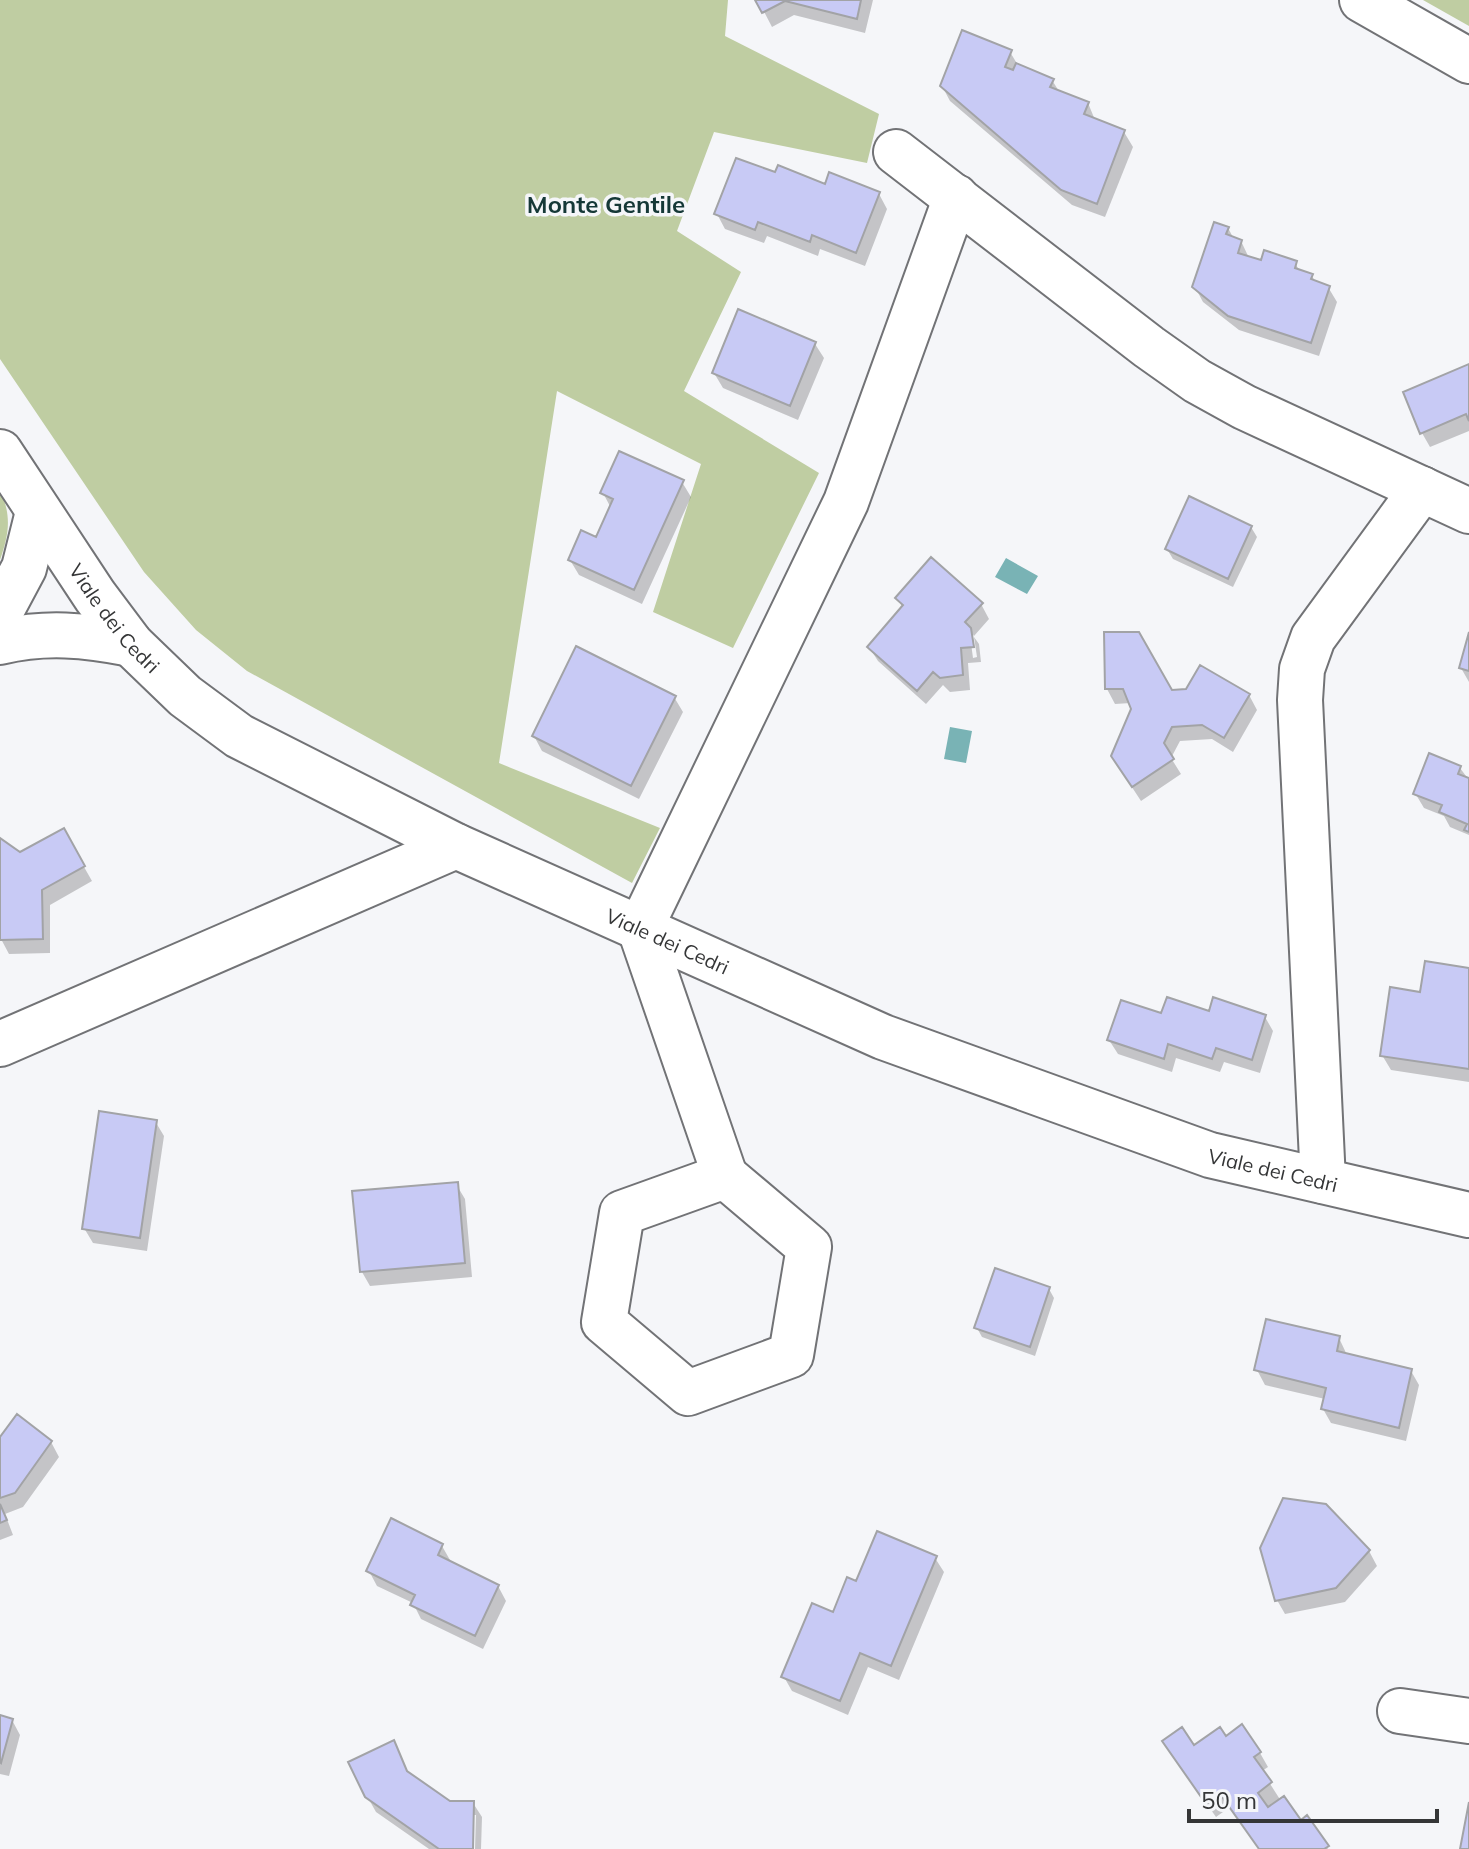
<svg xmlns="http://www.w3.org/2000/svg" width="1469" height="1849" font-family="Mulish,sans-serif">
	<style>
		.forest { fill: #bfcda2 }
		.water { fill: #79b3b5 }
		.shadow { fill: #0003 }
		.building { fill: #c8caf5; stroke: #a2a3a6; stroke-width: 2 }
		.lines { fill: none; stroke-linecap: round; stroke-linejoin: round }
		.minor-casing { stroke: #727376; stroke-width: 48 }
		.minor { stroke: #fff; stroke-width: 44 }
		.labels { text-anchor: middle; dominant-baseline: central; stroke-width: 7; stroke-linejoin: round; paint-order: stroke }
		.street-label { font-size: 20px; fill: #353637; stroke: #f5f6f9 }
		.quarter-label { font-size: 24px; font-weight: bold; fill: #153837; stroke: #f5f6f9 }
	</style>
	<rect width="100%" height="100%" fill="#f5f6f9"/>
	<!-- forest -->
	<path class="forest" d="M0 0H728L725 36 879 114 867 163 714 132 677 231 741 272 684 391 819 473 733 648 653 612 701 464 557 391 499 763 660 828 632 883 247 671 196 630 144 572 0 359Z
		M1423 0H1469V26Z
		M0 490C12 516 9 534 0 560Z"/>
	<!-- water -->
	<path class="water" d="M1006 558 1038 576 1027 594 995 577Z
		M950 727 972 731 966 763 944 759Z"/>
	<!-- shadow -->
	<path class="shadow" d="M758 0H873L865 33 794 15 772 27Z
		M1010 52 1019 67 1052 80 1060 93 1088 103 1095 120 1124 132 1133 147 1105 217 1072 205 950 101 942 86Z
		M826 186 879 194 887 209 865 266 820 249 818 256 767 236 764 243 725 229 717 214Z
		M1228 228 1234 239 1241 241 1249 258 1262 263H1295L1300 272 1312 276 1316 283 1328 287 1337 302 1319 356 1239 330 1203 302 1195 287Z
		M815 344 824 358 798 420 723 388 714 373Z
		M1469 366V431L1430 447 1422 433Z
		M682 482 691 497 642 604 579 575 570 560 597 540 611 508 603 493Z
		M1251 527 1257 537 1233 587 1173 559 1167 549Z
		M897 598 981 604 989 619 974 636 969 628 973 658 977 657 974 637 979 644 981 662 968 663 970 690 950 692 943 685 926 704 878 661 869 647 903 608Z
		M1106 634 1171 692 1249 695 1257 710 1233 752 1212 739 1180 741 1171 758 1181 774 1141 801 1122 772 1133 709 1131 703 1115 704 1107 689Z
		M1469 639V682L1461 668Z
		M674 697 683 712 639 799 542 751 534 736Z
		M1460 768 1469 780V835L1450 827 1444 816 1424 808 1415 793Z
		M63 830 92 881 50 905V953L9 954 1 939 0 840 20 854Z
		M1469 970V1082L1391 1070 1382 1055 1422 994Z
		M1210 1014 1265 1017 1273 1031 1260 1073 1224 1062 1220 1072 1176 1058 1172 1072 1118 1054 1109 1040Z
		M155 1121 164 1136 147 1251 93 1243 84 1228Z
		M456 1184 465 1199 472 1277 370 1286 362 1272Z
		M1049 1289 1054 1298 1035 1356 982 1337 977 1328Z
		M1339 1338 1347 1355 1411 1371 1419 1385 1406 1441 1331 1423 1323 1409 1325 1399 1265 1385 1257 1370Z
		M0 1440 51 1442 59 1457 23 1507 5 1514 13 1535 0 1540Z
		M442 1546 450 1560 449 1563 498 1586 506 1601 483 1649 421 1619 413 1603 377 1586 369 1571Z
		M1369 1551 1377 1566 1345 1602 1285 1614 1277 1600Z
		M935 1558 944 1572 899 1680 868 1667 848 1715 792 1691 784 1677 857 1583Z
		M0 1717 12 1720 20 1735 9 1776 0 1774Z
		M1225 1738 1260 1753 1268 1767 1262 1771 1281 1801 1300 1823 1307 1818 1328 1849H1259L1230 1807 1216 1817 1173 1756Z
		M401 1757 409 1774 450 1803H473L482 1817 481 1849H475L476 1815H472L471 1849H429L376 1812 367 1796Z"/>
	<!-- building -->
	<path class="building" d="M755 0H861L857 19 785 1 762 13Z
		M962 30 1012 50 1005 67 1013 70 1016 63 1054 79 1050 87 1089 102 1084 114 1125 130 1097 204 1061 190 940 86Z
		M736 158 775 172 778 165 825 184 829 172 880 192 856 253 812 235 810 242 758 222 755 230 714 214Z
		M1214 222 1229 227 1226 234 1242 240 1238 253 1261 260 1264 250 1297 261 1295 268 1313 274 1311 279 1330 286 1311 343 1228 316 1192 287Z
		M738 309 816 342 790 406 712 373Z
		M1469 364V421L1466 414 1420 434 1403 392Z
		M619 451 684 480 634 590 568 560 581 530 596 537 613 499 600 493Z
		M1189 496 1252 526 1228 579 1165 549Z
		M931 557 983 603 965 622 971 628 974 647 961 648 963 675 940 678 933 672 917 691 867 647 903 605 895 598Z
		M1104 632H1139L1172 690 1186 689 1200 665 1250 694 1224 738 1202 725 1172 727 1164 743 1174 759 1132 787 1111 756 1131 709 1123 689H1105Z
		M1469 632V671L1459 668Z
		M576 646 676 696 631 786 532 736Z
		M1429 753 1461 766 1458 774 1469 778V832L1464 830 1467 824 1439 812 1442 805 1413 794Z
		M64 828 85 866 42 890 43 939 0 940V838L20 852Z
		M1425 961 1469 968V1069L1380 1056 1390 987 1420 992Z
		M1167 997 1209 1011 1213 997 1266 1015 1252 1060 1216 1048 1212 1059 1168 1044 1164 1059 1107 1040 1121 1000 1161 1013Z
		M99 1111 157 1120 140 1238 82 1229Z
		M458 1182 465 1263 360 1272 352 1191Z
		M995 1268 1050 1287 1030 1347 974 1328Z
		M1266 1319 1340 1336 1337 1351 1412 1369 1399 1428 1321 1409 1326 1388 1254 1370Z
		M17 1414 52 1441 15 1493 0 1498V1437Z
		M1283 1498 1326 1504 1370 1550 1336 1588 1275 1601 1260 1548Z
		M0 1504 7 1520 0 1523Z
		M391 1518 443 1544 438 1555 499 1585 475 1636 410 1605 415 1595 366 1571Z
		M877 1531 937 1556 891 1666 860 1653 840 1701 781 1677 812 1603 833 1612 847 1577 856 1581Z
		M0 1715 13 1719 1 1763 0 1762Z
		M1242 1724 1261 1752 1254 1757 1272 1782 1258 1793 1268 1807 1284 1796 1301 1820 1307 1815 1329 1846 1324 1849H1259L1220 1794 1206 1804 1162 1741 1182 1727 1194 1745 1220 1727 1226 1736Z
		M394 1740 407 1771 450 1801H474L473 1849H439L365 1797 348 1762Z
		M1469 1802V1849H1460Z"/>
	<g class="lines">
		<defs>
			<g id="minor">
				<path d="M1362 0 1469 61"/>
				<path d="M896 152 1149 347 1197 381 1244 407 1469 511"/>
				<path id="s1" d="M0 452 95 596 131 644 185 696 239 736 456 846 883 1037 1210 1155 1469 1215"/>
				<path d="M0 613 24 568 38 512"/>
				<path d="M0 642C45 631 86 635 131 644"/>
				<path d="M0 1044 456 846"/>
				<path d="M725 1176 640 929 846 502 956 197"/>
				<path d="M725 1176 809 1247 791 1355 688 1393 604 1322 622 1213Z"/>
				<path d="M1323 1181 1300 700 1302 669 1313 638 1422 489"/>
				<path d="M1400 1711 1469 1721"/>
			</g>
		</defs>
		<!-- minor casing -->
		<use href="#minor" class="minor-casing"/>
		<!-- minor -->
		<use href="#minor" class="minor"/>
	</g>
	<g class="labels">
		<!-- street labels -->
		<g class="street-label">
			<text stroke="none"><textPath href="#s1" startOffset="202">Viale dei Cedri</textPath></text>
			<text stroke="none"><textPath href="#s1" startOffset="850">Viale dei Cedri</textPath></text>
			<text stroke="none"><textPath href="#s1" startOffset="1498">Viale dei Cedri</textPath></text>
		</g>
		<!-- quarter labels -->
		<g class="quarter-label">
			<text x="606" y="204">Monte Gentile</text>
		</g>
	</g>
	<!-- scale -->
	<path d="M1189 1809v12h248v-12" fill="none" stroke="#353637" stroke-width="4"/>
	<text x="1201" y="1809" font-size="24" fill="#353637" stroke="#f5f6f9" stroke-width="6" paint-order="stroke">50 m</text>
</svg>
